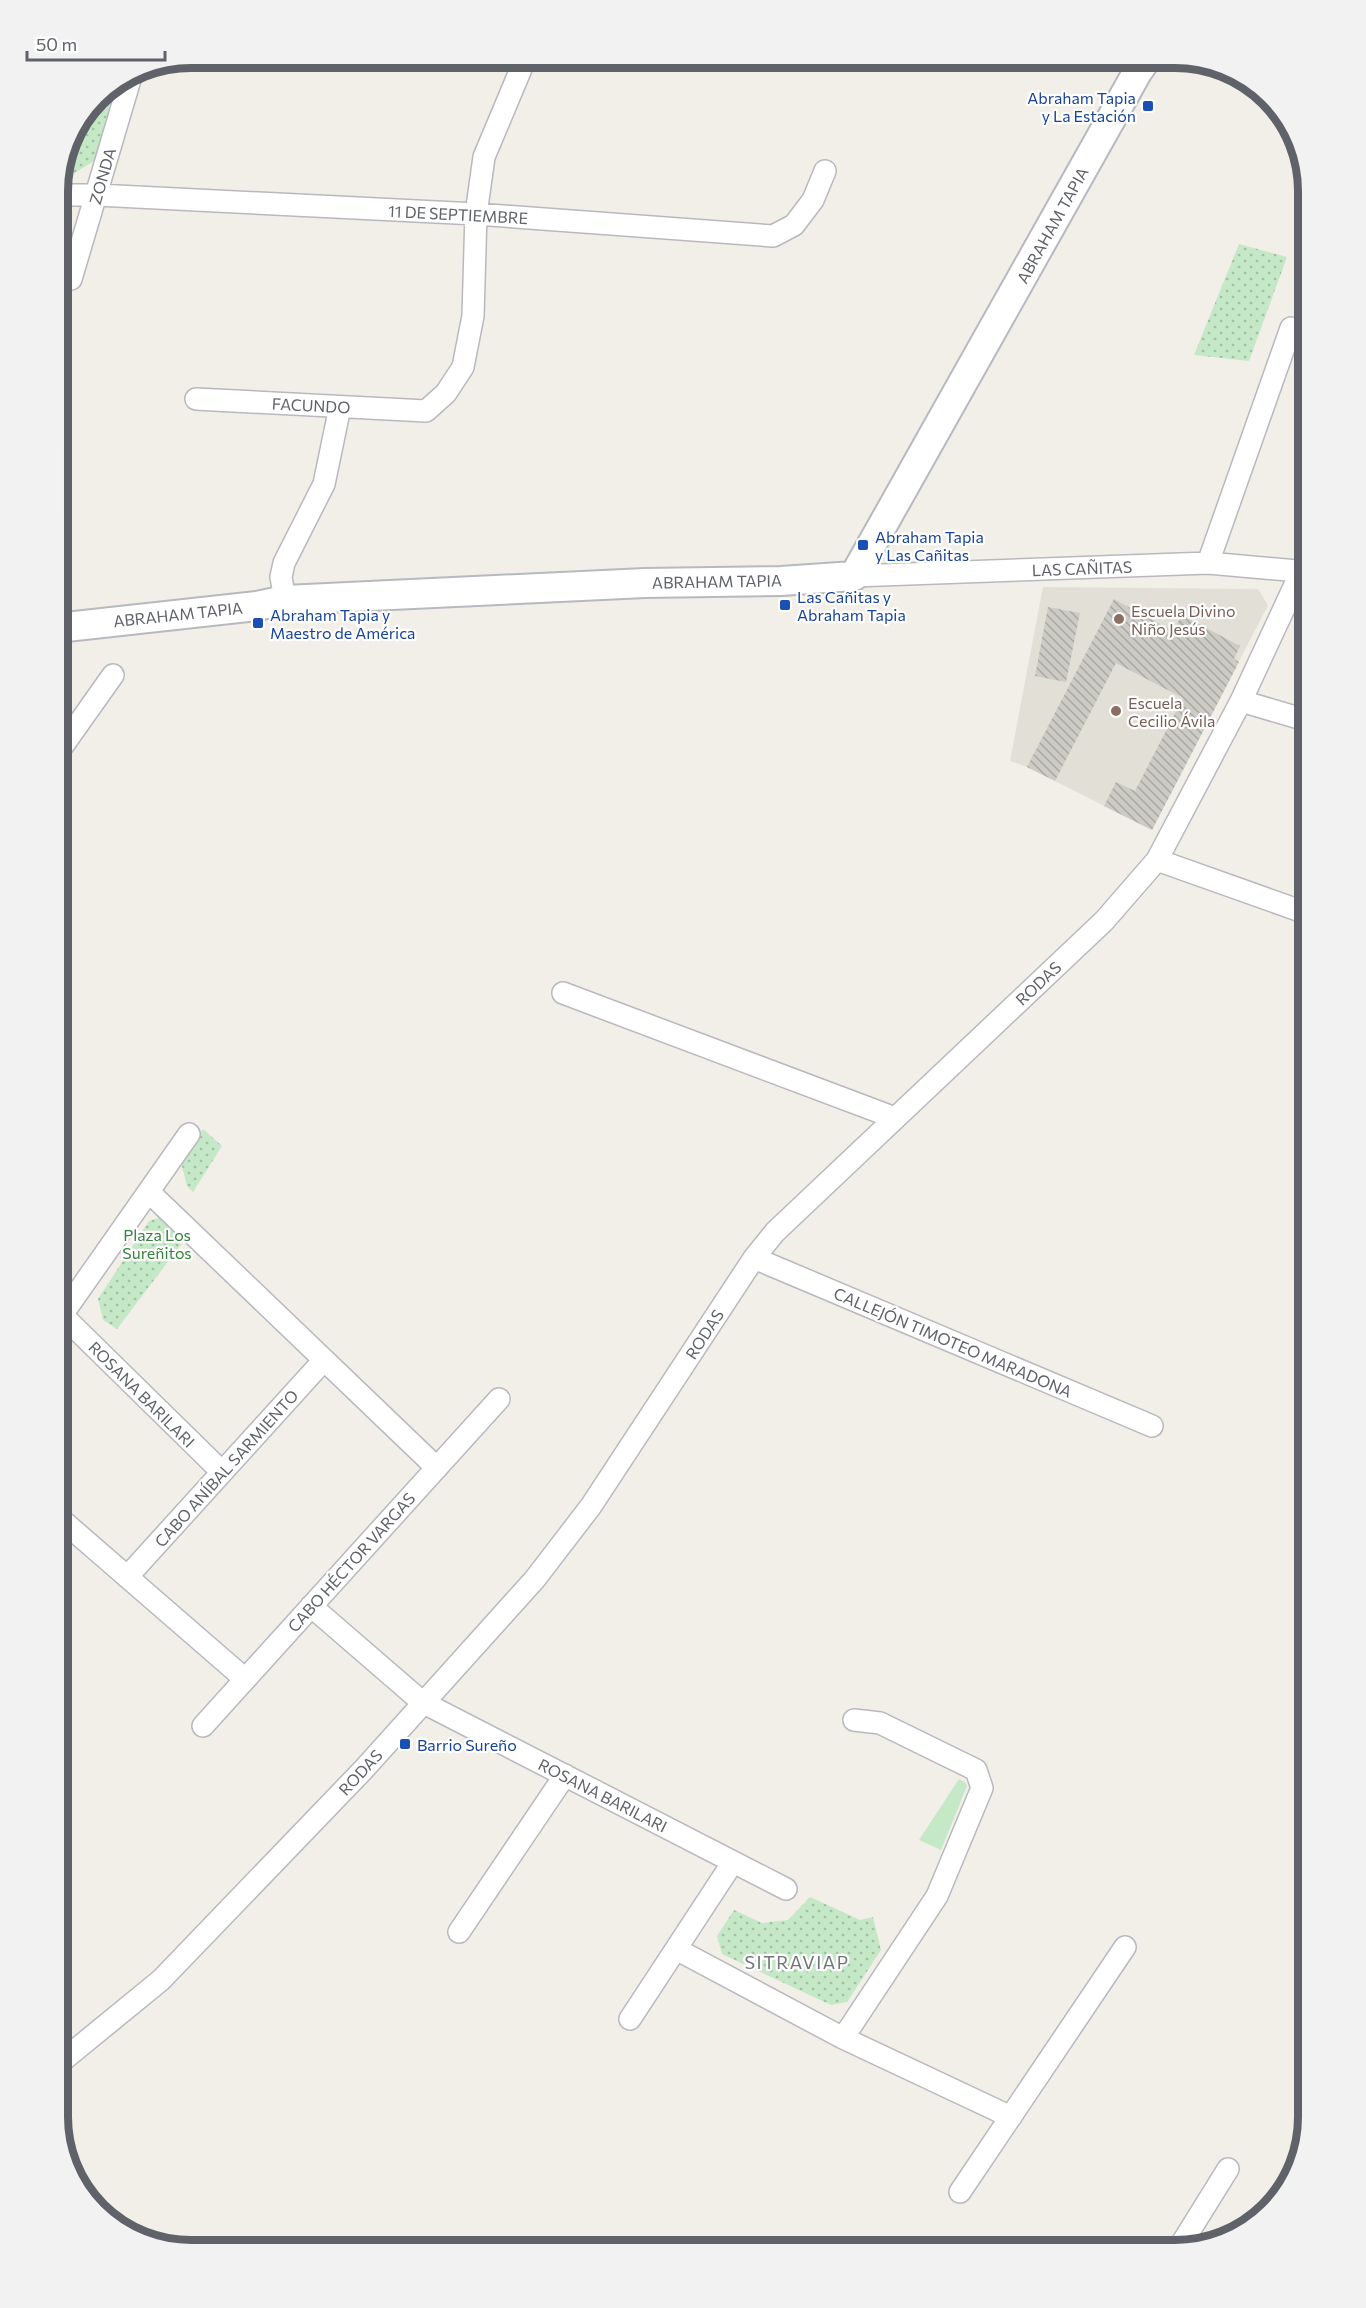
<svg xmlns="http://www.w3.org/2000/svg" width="1366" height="2308" font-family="Commissioner,sans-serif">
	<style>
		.education { fill: #e1dfd6 }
		.grass { fill: #c5e8c7 }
		.park { fill: url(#park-dots) }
		.building { fill: url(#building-back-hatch) }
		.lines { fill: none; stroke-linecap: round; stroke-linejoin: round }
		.street-casing { stroke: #b8b9be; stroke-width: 24 }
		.secondary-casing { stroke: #b6b9bf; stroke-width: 32 }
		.street { stroke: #fff; stroke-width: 21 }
		.secondary { stroke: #fff; stroke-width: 28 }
		.transit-dot { fill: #1a4fb4; stroke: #fff; stroke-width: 2 }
		.education-dot { fill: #8d6e63; stroke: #fff; stroke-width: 2 }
		.labels { text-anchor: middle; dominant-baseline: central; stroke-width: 4.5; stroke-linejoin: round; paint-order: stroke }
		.transit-label { font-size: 16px; fill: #164399; stroke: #fff; text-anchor: start }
		.street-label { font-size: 16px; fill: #5f6268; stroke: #fff }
		.education-label { font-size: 16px; fill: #785e54; stroke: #fff; text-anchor: start }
		.park-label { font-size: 16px; fill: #34823c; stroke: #fff }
		.neighbourhood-label { font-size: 18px; letter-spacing: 1.5px; fill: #70747a; stroke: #fff }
		.rim { fill: none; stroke: #5f6268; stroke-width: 8 }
	</style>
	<defs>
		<pattern id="park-dots" width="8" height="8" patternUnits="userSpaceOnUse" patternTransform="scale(1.5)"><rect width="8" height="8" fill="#c5e8c7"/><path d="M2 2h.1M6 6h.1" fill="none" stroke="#a3bfa5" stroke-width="1.8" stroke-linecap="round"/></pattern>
		<pattern id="building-back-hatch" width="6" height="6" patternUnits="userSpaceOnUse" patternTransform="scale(1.5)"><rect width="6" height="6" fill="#cccbc4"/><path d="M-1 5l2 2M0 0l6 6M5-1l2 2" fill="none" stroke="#a9a8a3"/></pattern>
	</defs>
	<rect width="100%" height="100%" fill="#f1efe8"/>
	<!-- education -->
	<path class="education" d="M1043 587 1258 589 1268 605 1152 830 1027 767 1010 761Z"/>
	<!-- grass -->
	<path class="grass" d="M959 1779 966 1783 967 1786 941 1850 919 1840Z"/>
	<!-- park -->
	<path class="park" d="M117 82 94 161 65 179H58L67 139 96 96Z
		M1239 244 1287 257 1249 361 1194 355Z
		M203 1129 222 1146 193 1192 187 1186 181 1162Z
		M161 1217 185 1239 117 1329 103 1320 98 1299 149 1221Z
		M810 1897 860 1920 873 1917 881 1950 847 2002 831 2005 722 1954 717 1936 734 1910 762 1923 788 1920Z"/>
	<!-- building -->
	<path class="building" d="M1114 599 1173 631 1182 615 1240 646 1234 659 1239 662 1152 830 1104 806 1116 782 1135 791 1183 698 1116 663 1055 781 1027 767Z
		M1048 607 1080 613 1066 682 1035 676Z"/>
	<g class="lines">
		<defs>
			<path id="street" d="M57 195H97L476 214 773 236 794 225 813 200 825 171
				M71 279 132 73
				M1306 294 1309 287
				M196 399 426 411 446 393 463 367 473 316 476 214 484 157 526 57
				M1208 563 1291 328
				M854 576 1208 563 1309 572
				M285 600 281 577 284 563 324 484 340 407
				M1241 701 1309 721
				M57 754 113 675
				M1157 860 1309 914
				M563 993 895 1118
				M149 1192 437 1468
				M754 1258 1152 1426
				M62 1315 222 1472
				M57 1322 189 1134
				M57 1516 245 1679
				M127 1577 324 1360
				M311 1606 422 1702 786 1889
				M203 1726 499 1399
				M459 1932 565 1775
				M676 1949 843 2038 1011 2117
				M630 2019 733 1862
				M843 2038 937 1896 982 1788 976 1770 880 1723 854 1720
				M57 2065 161 1980 364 1769 535 1579 591 1506 754 1258 775 1232 1104 921 1157 860 1241 701 1301 572
				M960 2192 1125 1947
				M1177 2251 1228 2169"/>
			<path id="secondary" d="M57 628 257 606 285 600 645 583 781 581 854 576 1138 71 1148 57"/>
		</defs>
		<!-- street casing -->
		<use href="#street" class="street-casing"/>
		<!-- secondary casing -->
		<use href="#secondary" class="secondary-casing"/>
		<!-- street -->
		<use href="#street" class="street"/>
		<!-- secondary -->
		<use href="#secondary" class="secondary"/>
	</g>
	<!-- markers -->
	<g class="transit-dot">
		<rect x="1142" y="100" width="12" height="12" rx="3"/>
		<rect x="857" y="539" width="12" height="12" rx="3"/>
		<rect x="779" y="599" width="12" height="12" rx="3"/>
		<rect x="252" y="617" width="12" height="12" rx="3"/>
		<rect x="399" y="1738" width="12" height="12" rx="3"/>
	</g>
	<g class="education-dot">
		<circle cx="1119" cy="619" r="6"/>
		<circle cx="1116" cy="711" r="6"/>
	</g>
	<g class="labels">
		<!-- transit labels -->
		<g class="transit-label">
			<text x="1136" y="97" text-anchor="end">Abraham Tapia<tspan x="1136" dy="18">y La Estación</tspan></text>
			<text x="875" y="536">Abraham Tapia<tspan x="875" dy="18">y Las Cañitas</tspan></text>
			<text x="797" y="596">Las Cañitas y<tspan x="797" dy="18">Abraham Tapia</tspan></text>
			<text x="270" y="614">Abraham Tapia y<tspan x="270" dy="18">Maestro de América</tspan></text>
			<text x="417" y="1744">Barrio Sureño</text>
		</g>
		<!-- street labels -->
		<g class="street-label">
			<text transform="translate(102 176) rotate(-74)">ZONDA</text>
			<text transform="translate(458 214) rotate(3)">11 DE SEPTIEMBRE</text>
			<text transform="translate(1052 225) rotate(-61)">ABRAHAM TAPIA</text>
			<text transform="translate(311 405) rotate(3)">FACUNDO</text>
			<text transform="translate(1082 568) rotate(-2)">LAS CAÑITAS</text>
			<text transform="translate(717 581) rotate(-1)">ABRAHAM TAPIA</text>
			<text transform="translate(178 614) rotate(-6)">ABRAHAM TAPIA</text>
			<text transform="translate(1038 983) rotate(-43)">RODAS</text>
			<text transform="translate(704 1334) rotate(-57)">RODAS</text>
			<text transform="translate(953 1342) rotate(23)">CALLEJÓN TIMOTEO MARADONA</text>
			<text transform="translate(142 1394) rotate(45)">ROSANA BARILARI</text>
			<text transform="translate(226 1468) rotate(-48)">CABO ANÍBAL SARMIENTO</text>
			<text transform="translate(351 1562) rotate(-48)">CABO HÉCTOR VARGAS</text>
			<text transform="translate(360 1772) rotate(-47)">RODAS</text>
			<text transform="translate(603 1795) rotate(27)">ROSANA BARILARI</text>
		</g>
		<!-- education labels -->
		<g class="education-label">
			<text x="1131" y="610">Escuela Divino<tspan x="1131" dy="18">Niño Jesús</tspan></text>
			<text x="1128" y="702">Escuela<tspan x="1128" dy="18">Cecilio Ávila</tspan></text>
		</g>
		<!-- park labels -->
		<g class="park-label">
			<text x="157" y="1234">Plaza Los<tspan x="157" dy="18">Sureñitos</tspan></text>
		</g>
		<!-- neighbourhood labels -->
		<g class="neighbourhood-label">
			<text x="797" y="1962">SITRAVIAP</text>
		</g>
	</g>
	<!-- crop -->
	<path d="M0 0H1366V2308H0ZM191 68H1175A123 123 0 0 1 1298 191V2117A123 123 0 0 1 1175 2240H191A123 123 0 0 1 68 2117V191A123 123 0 0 1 191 68Z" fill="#f2f2f3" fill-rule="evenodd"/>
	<path class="rim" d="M191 68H1175A123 123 0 0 1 1298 191V2117A123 123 0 0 1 1175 2240H191A123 123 0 0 1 68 2117V191A123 123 0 0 1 191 68Z"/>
	<!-- scale -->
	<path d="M27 51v9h138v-9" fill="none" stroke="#5f6268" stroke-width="3"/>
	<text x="36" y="51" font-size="18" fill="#5f6268" stroke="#ffffff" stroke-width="4.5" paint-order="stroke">50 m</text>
</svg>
